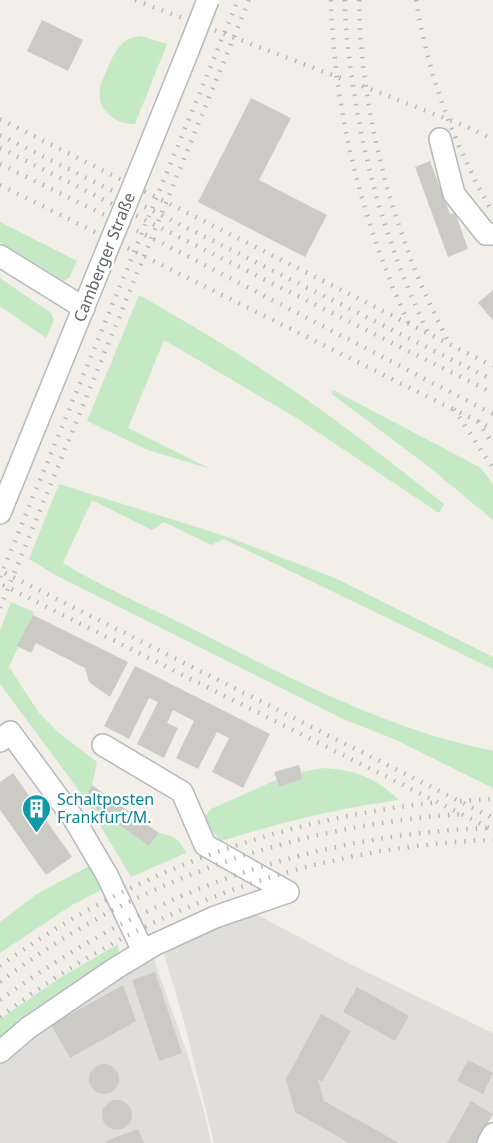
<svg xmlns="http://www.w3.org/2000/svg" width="493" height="1143" font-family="'Noto Sans',sans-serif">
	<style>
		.industrial { fill: #e0deda }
		.green { fill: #c5e8c5 }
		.building { fill: #cccac5 }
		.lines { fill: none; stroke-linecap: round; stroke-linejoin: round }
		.minor-casing { stroke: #b5b8bc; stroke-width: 24 }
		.minor { stroke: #fff; stroke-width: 21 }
		.rail { stroke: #b6b7b8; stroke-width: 4.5; stroke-dasharray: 1.5 8; stroke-linecap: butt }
		.minor-bridge-casing { stroke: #b5b8bc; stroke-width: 24; stroke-linecap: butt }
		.minor-bridge { stroke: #fff; stroke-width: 21 }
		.labels { text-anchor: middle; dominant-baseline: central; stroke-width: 4.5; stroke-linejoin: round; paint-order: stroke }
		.street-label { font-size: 16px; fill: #5f6368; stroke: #fff }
		.culture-label { font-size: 16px; fill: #0d838f; stroke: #fff; text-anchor: start }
	</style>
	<rect width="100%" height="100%" fill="#f1efe8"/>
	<!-- industrial -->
	<path class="industrial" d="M256 914 348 963 493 1033V1114L476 1143H214L184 1021 161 944Z
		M152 954 188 1056 204 1111 211 1143H0V1052Z"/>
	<!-- green -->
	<path class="green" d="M141 36 167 44 135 124C116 125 96 110 100 89 101 82 105 74 108 67 112 58 116 49 123 43 128 38 134 37 141 36Z
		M0 222 77 261 69 278 64 281 0 242Z
		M0 278 51 313 54 320 46 338 0 306Z
		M139 295C206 333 273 374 335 420 372 447 408 476 444 504L439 513 295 417 164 340 128 428 211 469 148 450 87 421Z
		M333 390 481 468 493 484V520L429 467 332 394Z
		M59 484 225 536 335 578 493 657V669L224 539 211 545 164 522 152 530 92 500 63 563C104 588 150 608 193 629 289 678 387 729 493 751V788L394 739 343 719 57 576 29 559Z
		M11 602 34 612 9 667 39 713 59 733 97 762 92 785 86 795 97 809 149 846 159 833C174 836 180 839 186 853L131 877 80 792 0 684V630Z
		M324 768C355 770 376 778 399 800 337 808 280 823 221 841L207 825 205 817 211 809 276 780 279 787 303 779 301 772Z
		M93 864 107 887 72 905 0 953V922L37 894Z
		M118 944 119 957 0 1045V1019L60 978Z"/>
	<!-- building -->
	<path class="building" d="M42 20 83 40 68 71 27 51Z
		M251 98 291 118 259 180 327 215 305 257 198 202Z
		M430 161 450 214 455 212 468 249 448 257 415 167Z
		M493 290V320L478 303Z
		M33 615 128 662 110 697 89 682 85 668 36 643 31 653 17 646Z
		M135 666 270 734 243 788 212 772 229 738 217 732 198 769 176 758 194 721 173 710 167 723 178 728 164 758 137 744 158 702 149 698 129 739 104 726Z
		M299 765 303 779 279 787 274 772Z
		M13 773 72 857 46 875 0 810V782Z
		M92 785 159 833 149 846 97 809 86 795Z
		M155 972 182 1053 159 1061 132 980Z
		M123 985 136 1021 70 1058 51 1025Z
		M357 987 409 1016 395 1041 343 1012Z
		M321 1014 351 1031 322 1082 318 1079 324 1101 399 1143H349L295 1112 286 1079Z
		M468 1060 493 1073 483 1094 457 1081Z
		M89 1079a15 15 0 1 1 30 0a15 15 0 1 1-30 0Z
		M102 1115a15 15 0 1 1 30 0a15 15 0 1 1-30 0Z
		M471 1101 493 1114 476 1143H447Z
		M138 1129 144 1143H106V1141Z"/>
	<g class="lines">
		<defs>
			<path id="minor" d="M440 139 454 194 486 234H493
				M137 177 188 51
				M0 256 84 308
				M0 513 98 272
				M0 741 10 732 74 819 107 875 143 951
				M103 745 182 792 205 845 288 892
				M0 1052 28 1028 116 968 154 945 215 917 288 892
				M488 1143 493 1134"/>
		</defs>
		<!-- minor casing -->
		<use href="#minor" class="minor-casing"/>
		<!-- minor -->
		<use href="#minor" class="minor"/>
		<!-- rail -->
		<path class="rail" d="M135 0 343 79
			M331 0C334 112 362 223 409 324
			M345 0C345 26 348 52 352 78 364 167 390 254 429 335
			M359 0C360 85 379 174 409 254 420 285 435 315 450 345
			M416 0C428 75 455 148 493 213
			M362 86 465 126 493 139
			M0 119 493 366
			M0 135 493 380
			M0 148 493 393
			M0 164 160 242 493 414
			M0 185 493 429
			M454 409 493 468
			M478 421 493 444
			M5 573 493 818
			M0 577 238 0
			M3 585 493 830
			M0 608 249 0
			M460 801 493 799
			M0 966C129 872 281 819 439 802
			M0 982C131 881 297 825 462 814
			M0 1000C143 894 310 835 487 828
			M0 1017C141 908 315 846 493 840"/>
		<defs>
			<path id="minor-bridge" d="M188 51 208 0
				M98 272 137 177"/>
		</defs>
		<!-- minor-bridge casing -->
		<use href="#minor-bridge" class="minor-bridge-casing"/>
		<!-- minor-bridge -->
		<use href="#minor-bridge" class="minor-bridge"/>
	</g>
	<!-- icons -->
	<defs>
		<symbol id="building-pin" viewBox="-11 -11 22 30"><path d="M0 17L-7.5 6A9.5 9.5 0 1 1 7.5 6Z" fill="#0f9aa8" stroke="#fff"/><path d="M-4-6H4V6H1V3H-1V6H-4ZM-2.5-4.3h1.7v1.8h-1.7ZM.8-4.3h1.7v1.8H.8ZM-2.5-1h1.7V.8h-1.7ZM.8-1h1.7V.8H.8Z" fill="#fff"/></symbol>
	</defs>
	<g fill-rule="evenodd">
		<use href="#building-pin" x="20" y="792" width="33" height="45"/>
	</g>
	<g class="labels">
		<!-- street labels -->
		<g class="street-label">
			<text transform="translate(104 257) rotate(-68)">Camberger Straße</text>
		</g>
		<!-- culture labels -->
		<g class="culture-label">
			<text x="57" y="799">Schaltposten<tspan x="57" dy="18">Frankfurt/M.</tspan></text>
		</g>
	</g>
</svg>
